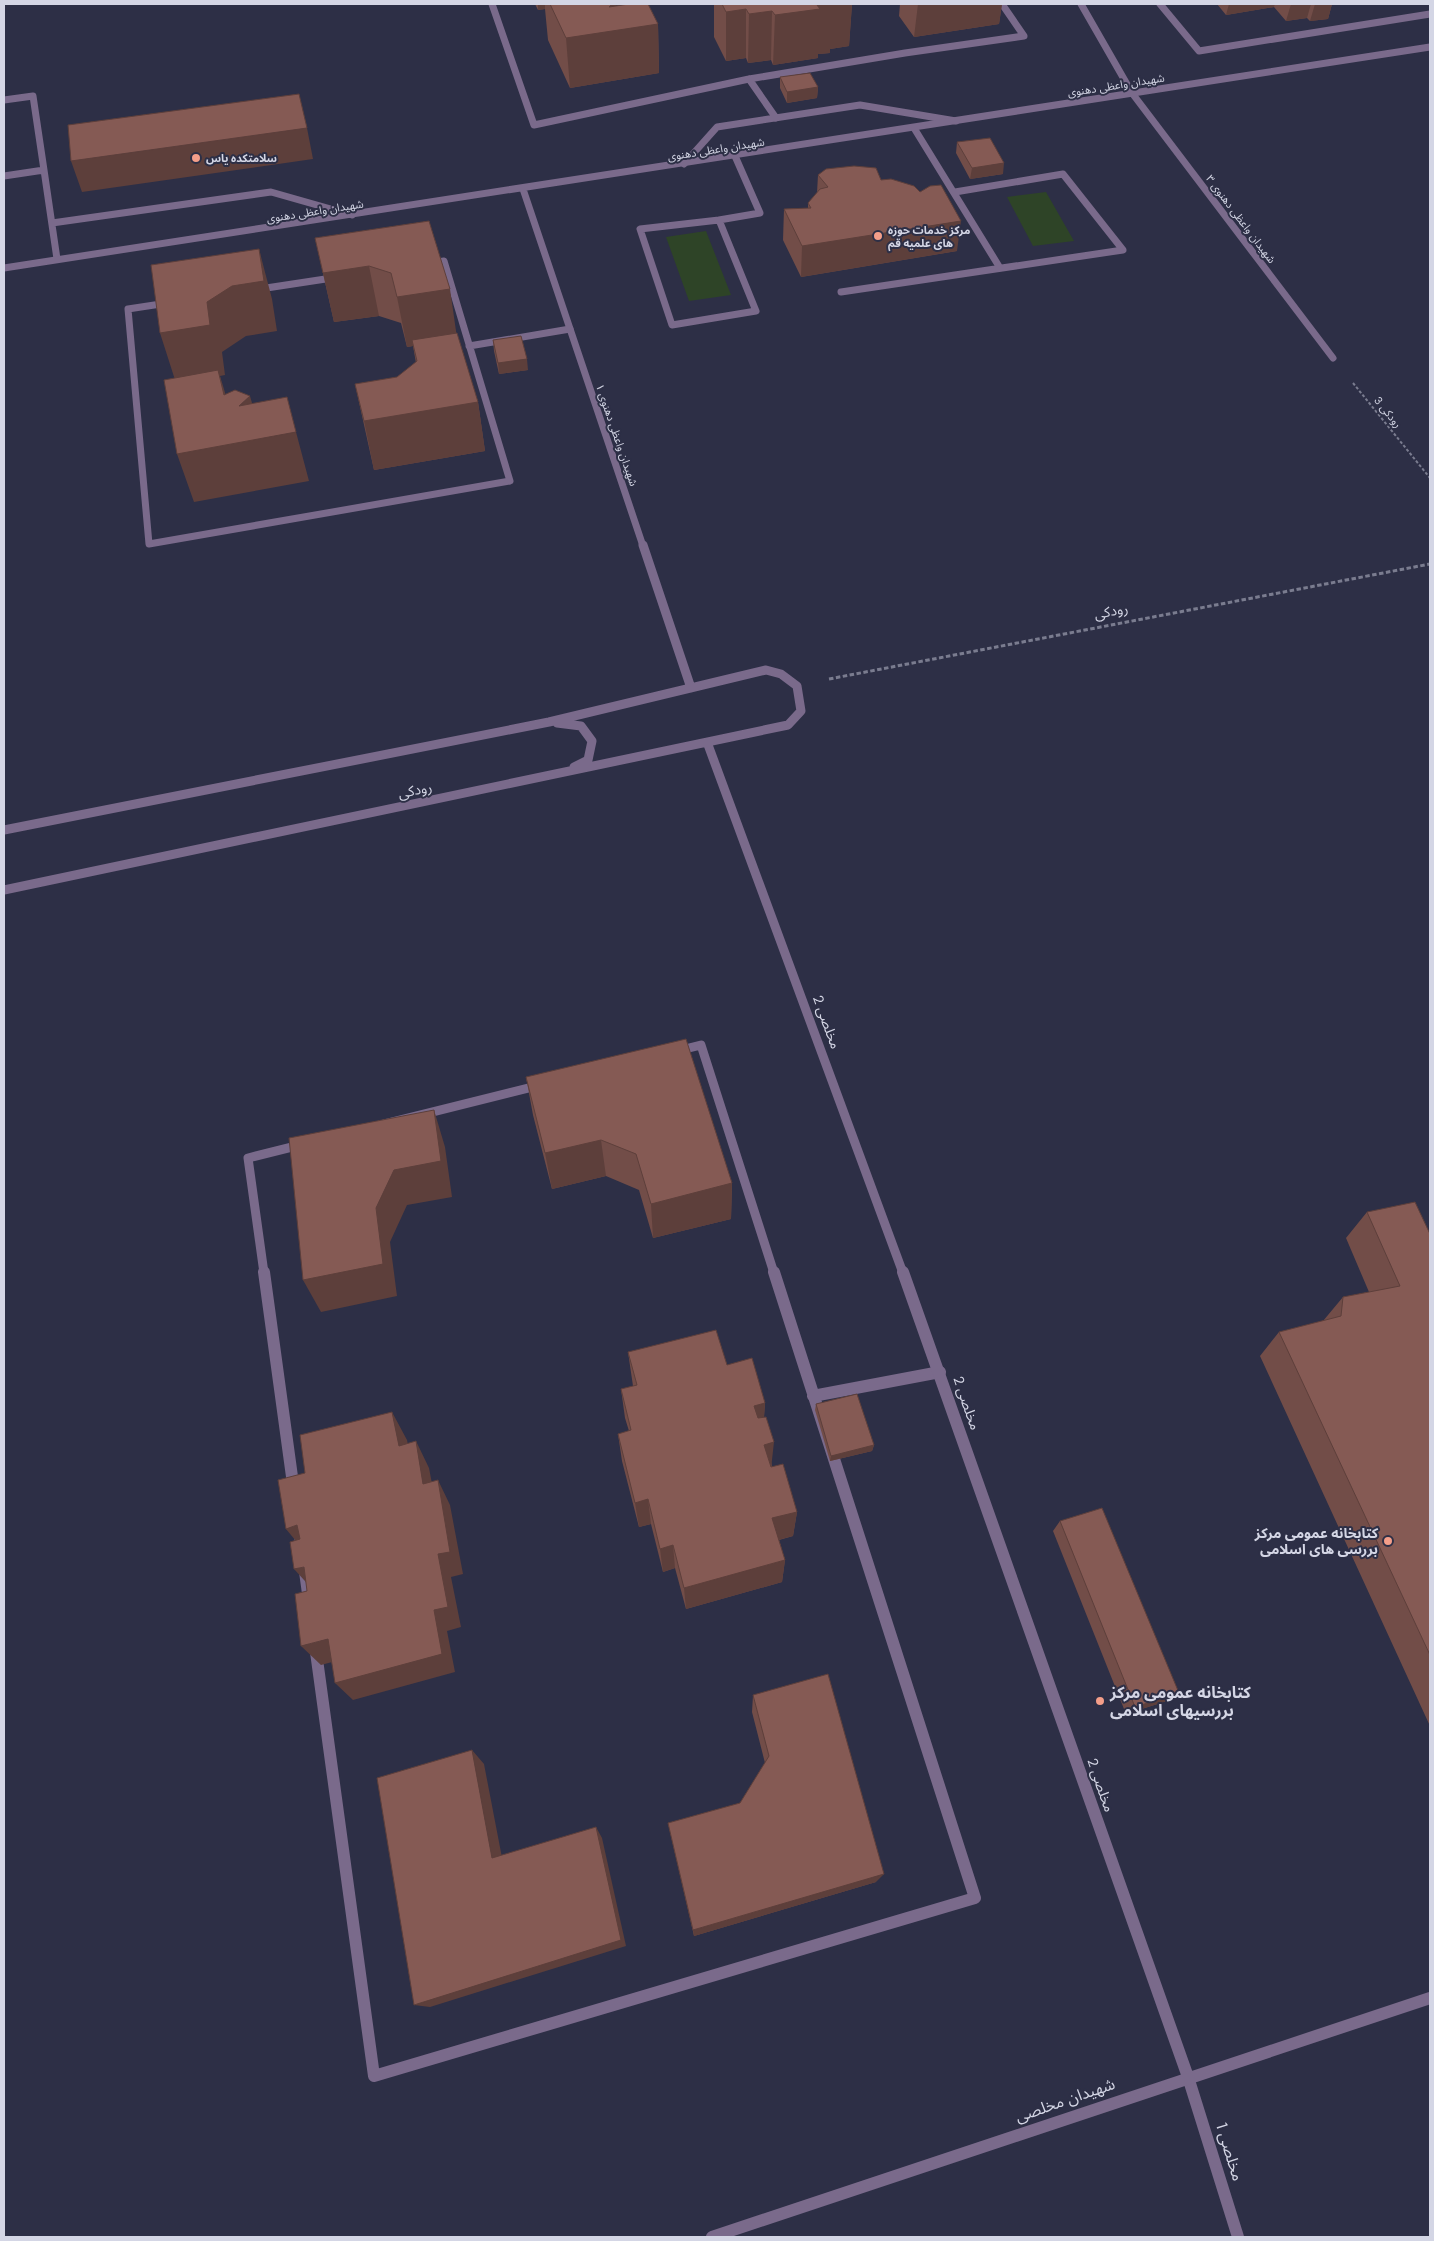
<svg xmlns="http://www.w3.org/2000/svg" width="1434" height="2241" font-family="'DM Sans','Noto Sans Arabic',sans-serif">
	<style>
		.green { fill: #2e4427 }
		.lines { fill: none; stroke-linecap: round; stroke-linejoin: round }
		.path-far1 { stroke: #7a7c8f; stroke-width: 2; stroke-dasharray: 3 2; stroke-linecap: butt }
		.path { stroke: #7a7c8f; stroke-width: 3; stroke-dasharray: 4.5 2.5; stroke-linecap: butt }
		.service { stroke: #7a6a8b; stroke-width: 7 }
		.minor-far2 { stroke: #7a6a8b; stroke-width: 7 }
		.minor-far1 { stroke: #7a6a8b; stroke-width: 9 }
		.minor { stroke: #7a6a8b; stroke-width: 12 }
		.tertiary-far2 { stroke: #7a6a8b; stroke-width: 7 }
		.tertiary-far1 { stroke: #7a6a8b; stroke-width: 9 }
		.tertiary { stroke: #7a6a8b; stroke-width: 12 }
		.wall { fill: #724d48 }
		.shaded-wall { fill: #5d3f3b }
		.building { fill: #855a54; stroke: #5d3f3b }
		.poi-dot { fill: #f49e89; stroke: #2d2f46; stroke-width: 2 }
		.labels { text-anchor: middle; dominant-baseline: central; stroke-width: 4; stroke-linejoin: round; paint-order: stroke }
		.far-street-label { font-size: 11px; fill: #d4d6e5; stroke: #2d2f46 }
		.far-poi-label { font-size: 11px; font-weight: bold; fill: #d4d6e5; stroke: #2d2f46; text-anchor: start }
		.street-label { font-size: 14px; fill: #d4d6e5; stroke: #2d2f46 }
		.poi-label { font-size: 14px; font-weight: bold; fill: #d4d6e5; stroke: #2d2f46; text-anchor: end }
		.near-poi-label { font-size: 16px; font-weight: bold; fill: #d4d6e5; stroke: #2d2f46; text-anchor: start }
		.near-street-label { font-size: 16px; fill: #d4d6e5; stroke: #2d2f46 }
	</style>
	<rect width="100%" height="100%" fill="#2d2f46"/>
	<!-- green -->
	<path class="green" d="M1046 192 1074 241 1033 246 1007 197Z
		M706 231 731 295 689 301 666 237Z"/>
	<g class="lines">
		<!-- path-far1 -->
		<path class="path-far1" d="M1353 383 1430 478"/>
		<!-- path -->
		<path class="path" d="M829 679 1430 564"/>
		<!-- service -->
		<path class="service" d="M4 100 33 96 44 170
			M4 176 44 170 57 259
			M52 223 271 192 352 215"/>
		<!-- minor-far2 -->
		<path class="minor-far2" d="M492 4 534 125 749 79 905 53 1024 36 1002 4
			M1160 4 1199 51 1430 14
			M749 79 776 118
			M1132 93 1333 358
			M914 128 1000 268
			M684 164 717 127 860 105 956 121
			M719 220 756 311 672 325 640 229Z
			M719 220 760 213 735 156
			M444 261 510 481 149 544 128 309Z
			M841 292 1123 250 1063 174 955 192
			M469 346 570 329"/>
		<!-- minor-far1 -->
		<path class="minor-far1" d="M264 1273 248 1158 701 1045 774 1273"/>
		<!-- minor -->
		<path class="minor" d="M264 1272 374 2076 975 1898 774 1272
			M813 1396 940 1372
			M1188 2077 1238 2237"/>
		<!-- tertiary-far2 -->
		<path class="tertiary-far2" d="M1081 4 1132 93
			M523 189 643 546
			M4 268 1430 47"/>
		<!-- tertiary-far1 -->
		<path class="tertiary-far1" d="M643 545 691 688
			M557 723 581 726 592 741 588 760 574 767
			M707 742 903 1273
			M4 830 549 722 766 670 781 674 797 686 801 711 788 725 4 890"/>
		<!-- tertiary -->
		<path class="tertiary" d="M903 1272 1188 2077
			M712 2237 1430 1998"/>
	</g>
	<!-- wall -->
	<path class="wall" d="M535 4H616V6L658 24 659 73 570 88 548 40 545 9 538 10Z
		M714 4H852L849 46 830 49V53L818 54V58L773 65 771 60 748 63 746 58 726 61 714 37Z
		M900 4H1002L999 24 914 37 899 16Z
		M1217 4H1332L1328 19 1310 21 1307 18 1286 21 1274 7 1226 15Z
		M780 77 818 87 817 98 787 103 780 88Z
		M957 142 1003 174 970 179 956 153Z
		M818 175 881 180 957 251 801 277 783 240 784 209 808 208V203L817 193Z
		M429 221 456 333 478 402 485 451 374 470 355 384 397 377 416 363 413 346 407 347 401 323 379 316 334 322 315 238Z
		M493 340 528 370 499 374 494 351Z
		M526 1077 732 1183 731 1219 653 1238 639 1190 606 1176 552 1189 533 1115Z
		M1367 1212 1430 1234V1726L1260 1356 1279 1332 1323 1321 1343 1297 1369 1292 1346 1238Z
		M628 1352 727 1365 765 1403 764 1417 772 1467 797 1512 793 1536 779 1540 785 1560 782 1582 686 1609 675 1568 663 1572 651 1524 639 1527 622 1461 618 1434 629 1431 625 1418 621 1389 633 1386Z
		M816 1404 874 1445 872 1451 830 1461 815 1410Z
		M1060 1521 1179 1693 1170 1700 1126 1714 1053 1531Z
		M753 1695 876 1882 694 1936 668 1823 740 1803 765 1763 752 1712Z"/>
	<!-- shaded-wall -->
	<path class="shaded-wall" d="M538 4H545V9L538 10Z
		M612 4H616L618 30 658 24 659 73 570 88 566 38Z
		M828 4H852L849 46 830 49V53L818 54V58L773 65 775 15 817 5Z
		M918 4H1002L999 24 914 37Z
		M1229 4H1275L1274 7 1226 15Z
		M1291 4H1311L1307 18 1286 21Z
		M1315 4H1332L1328 19 1310 21Z
		M746 9V58L726 61V12Z
		M772 11 771 60 748 63 749 14Z
		M818 87 817 98 787 103V92Z
		M307 128 313 159 82 192 71 161Z
		M1004 163 1003 174 970 179 972 168Z
		M961 221 957 251 801 277 802 246Z
		M259 249 272 299 277 331 246 336 222 352 225 375 220 376 233 419 239 406 250 396 262 438 296 432 309 481 194 502 177 454 176 383 160 333Z
		M369 266 379 316 334 322 323 273Z
		M450 289 457 338 412 340 413 346 407 347 397 297Z
		M527 359 528 370 499 374 498 363Z
		M478 402 485 451 374 470 364 421Z
		M434 1110 445 1147 452 1197 407 1205 390 1242 397 1296 321 1312 303 1280 376 1208 394 1170Z
		M601 1140 606 1176 552 1189 545 1153Z
		M732 1183 731 1219 653 1238 651 1204Z
		M765 1403 763 1431 753 1434 754 1406Z
		M392 1412 407 1440 414 1472 399 1446Z
		M416 1441 429 1468 437 1510 423 1484Z
		M774 1442 771 1469 764 1445Z
		M874 1445 872 1451 830 1461 831 1456Z
		M438 1480 450 1505 463 1574 451 1577 461 1627 447 1631 455 1672 353 1700 335 1683 438 1554Z
		M648 1499 651 1524 639 1527 635 1503Z
		M797 1512 793 1536 770 1542 772 1518Z
		M297 1525 305 1552 286 1529Z
		M673 1545 675 1568 663 1572 660 1549Z
		M785 1560 782 1582 686 1609 684 1588Z
		M304 1567 314 1591 294 1569Z
		M328 1639 347 1658 321 1665 301 1646Z
		M1179 1693 1170 1700 1126 1714 1135 1707Z
		M472 1750 484 1764 504 1868 492 1858Z
		M596 1827 602 1838 626 1946 430 2007 414 2005Z
		M884 1874 876 1882 694 1936 693 1930Z"/>
	<!-- building -->
	<path class="building" d="M550 4H612L609 7 629 4H648L658 24 566 38Z
		M722 4H828L817 5 820 9 775 15 772 11 749 14 746 9 726 12Z
		M810 73 818 87 787 92 780 77Z
		M299 94 307 128 71 161 68 125Z
		M990 138 1004 163 972 168 957 142Z
		M854 166 876 168 881 180 891 179 914 186 920 192 930 186 941 185 961 221 802 246 784 209 811 208 808 203 820 189 828 187 818 175 826 169Z
		M429 221 450 289 397 297 391 273 369 266 323 273 315 238Z
		M259 249 264 281 232 286 207 302 210 325 160 333 151 265Z
		M457 333 478 402 364 421 355 384 397 377 417 361 412 340Z
		M521 336 527 359 498 363 493 340Z
		M218 370 224 395 235 390 250 396 239 406 287 397 296 432 177 454 164 380Z
		M686 1039 732 1183 651 1204 636 1154 601 1140 545 1153 526 1077Z
		M434 1110 441 1161 394 1170 376 1208 383 1264 303 1280 289 1138Z
		M1415 1202 1430 1234V1655L1279 1332 1341 1316 1343 1297 1400 1286 1367 1212Z
		M716 1330 727 1365 752 1358 765 1403 754 1406 758 1418 766 1417 774 1442 764 1445 771 1467 783 1464 797 1512 772 1518 785 1560 684 1588 673 1545 660 1549 648 1499 635 1503 618 1434 631 1430 621 1389 637 1385 628 1352Z
		M857 1394 874 1445 831 1456 816 1404Z
		M392 1412 399 1446 416 1441 423 1484 438 1480 450 1552 438 1554 448 1607 434 1610 442 1654 335 1683 328 1639 301 1646 295 1594 307 1591 304 1567 294 1569 290 1542 300 1539 297 1525 286 1529 278 1480 305 1473 300 1435Z
		M1102 1508 1179 1693 1135 1707 1060 1521Z
		M828 1674 884 1874 693 1930 668 1823 740 1803 769 1756 753 1695Z
		M472 1750 492 1858 596 1827 621 1940 414 2005 377 1778Z"/>
	<!-- markers -->
	<g class="poi-dot">
		<circle cx="196" cy="158" r="5"/>
		<circle cx="878" cy="236" r="5"/>
		<circle cx="1388" cy="1541" r="5"/>
		<circle cx="1100" cy="1701" r="5"/>
	</g>
	<g class="labels">
		<!-- far-street labels -->
		<g class="far-street-label">
			<text transform="translate(1116 85) rotate(-9)">شهیدان واعظی دهنوی</text>
			<text transform="translate(716 149) rotate(-9)">شهیدان واعظی دهنوی</text>
			<text transform="translate(315 211) rotate(-9)">شهیدان واعظی دهنوی</text>
			<text transform="translate(1241 219) rotate(53)">شهیدان واعظی دهنوی ۳</text>
			<text transform="translate(1388 412) rotate(51)">رودکی 3</text>
			<text transform="translate(617 435) rotate(71)">شهیدان واعظی دهنوی ۱</text>
		</g>
		<!-- far-poi labels -->
		<g class="far-poi-label">
			<text x="206" y="158">سلامتکده یاس</text>
			<text x="888" y="230">مرکز خدمات حوزه<tspan x="888" dy="13">های علمیه قم</tspan></text>
		</g>
		<!-- street labels -->
		<g class="street-label">
			<text transform="translate(1111 611) rotate(-11)">رودکی</text>
			<text transform="translate(415 790) rotate(-12)">رودکی</text>
			<text transform="translate(827 1022) rotate(70)">مخلصی 2</text>
			<text transform="translate(967 1403) rotate(71)">مخلصی 2</text>
			<text transform="translate(1101 1785) rotate(71)">مخلصی 2</text>
		</g>
		<!-- poi labels -->
		<g class="poi-label">
			<text x="1378" y="1533">کتابخانه عمومی مرکز<tspan x="1378" dy="16">بررسی های اسلامی</tspan></text>
		</g>
		<!-- near-poi labels -->
		<g class="near-poi-label">
			<text x="1110" y="1692">کتابخانه عمومی مرکز<tspan x="1110" dy="18">بررسیهای اسلامی</tspan></text>
		</g>
		<!-- near-street labels -->
		<g class="near-street-label">
			<text transform="translate(1065 2100) rotate(-19)">شهیدان مخلصی</text>
			<text transform="translate(1230 2152) rotate(73)">مخلصی 1</text>
		</g>
	</g>
	<!-- border -->
	<rect width="1434" height="2241" fill="none" stroke="#d4d6e5" stroke-width="10"/>
</svg>
